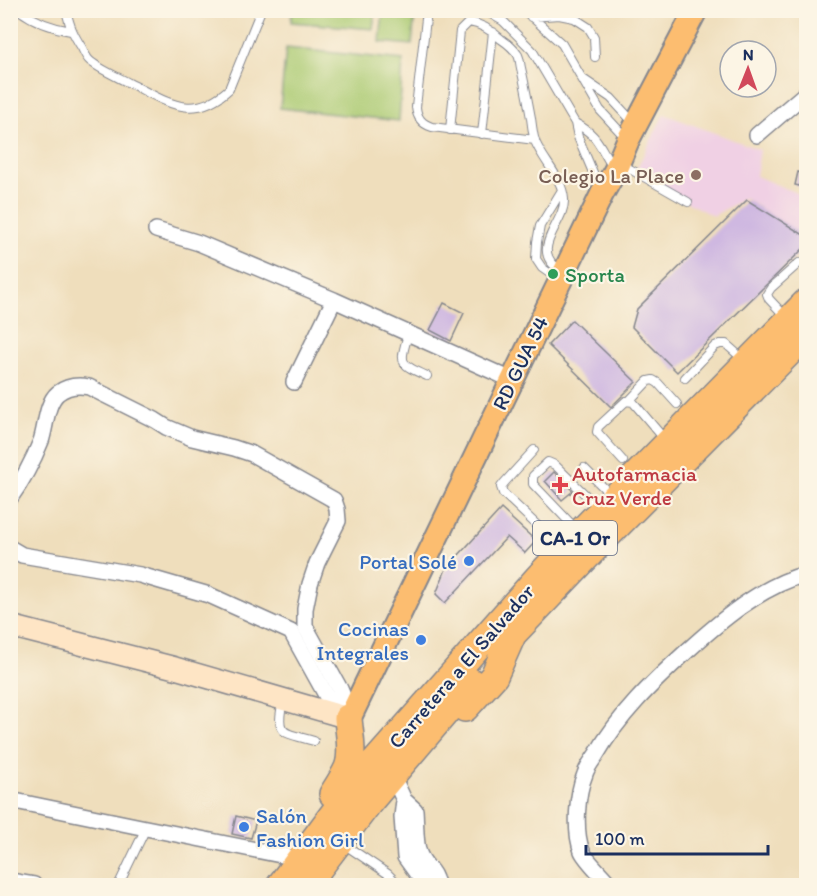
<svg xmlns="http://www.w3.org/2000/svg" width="817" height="896" font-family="Itim,sans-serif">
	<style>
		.built { fill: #f0d0e4 }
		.green { fill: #abca72; stroke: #637c68; stroke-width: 1.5 }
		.building { fill: #cfb8e1 }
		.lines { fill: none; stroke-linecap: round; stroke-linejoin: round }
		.lane-casing { stroke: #85868d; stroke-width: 10 }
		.street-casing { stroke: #85868d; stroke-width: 18 }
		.secondary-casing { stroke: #85868d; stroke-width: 24 }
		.primary-casing { stroke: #85868d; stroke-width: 26 }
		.highway-casing { stroke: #85868d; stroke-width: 30 }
		.lane { stroke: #fff; stroke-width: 8 }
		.street { stroke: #fff; stroke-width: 15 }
		.secondary { stroke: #fee5c5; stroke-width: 21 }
		.primary { stroke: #fcbd6f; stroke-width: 22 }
		.highway { stroke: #fcbd6f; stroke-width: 27 }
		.education-dot { fill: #8d6e63; stroke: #fcf5e5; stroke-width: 2 }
		.leisure-dot { fill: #2e9e5b; stroke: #fcf5e5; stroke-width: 2 }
		.health-dot { fill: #e0444e; stroke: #fcf5e5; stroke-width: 2 }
		.shop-dot { fill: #3f7fe0; stroke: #fcf5e5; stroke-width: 2 }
		.labels { text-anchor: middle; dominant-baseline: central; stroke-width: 4.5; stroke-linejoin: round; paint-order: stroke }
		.shield { fill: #fcf5e5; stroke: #5e6a86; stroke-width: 1.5 }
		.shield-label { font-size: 20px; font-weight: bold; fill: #1b2f5e }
		.education-label { font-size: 21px; fill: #785e54; stroke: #fcf5e5; text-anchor: end }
		.leisure-label { font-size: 21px; fill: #27864d; stroke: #fcf5e5; text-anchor: start }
		.street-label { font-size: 21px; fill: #1b2f5e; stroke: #fcf5e5 }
		.health-label { font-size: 21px; fill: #be3a42; stroke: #fcf5e5; text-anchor: start }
		.shop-label { font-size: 21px; fill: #366cbe; stroke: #fcf5e5; text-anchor: end }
	</style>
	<rect width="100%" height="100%" fill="#fcf5e5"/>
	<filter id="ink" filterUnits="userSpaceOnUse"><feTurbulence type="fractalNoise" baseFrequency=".0167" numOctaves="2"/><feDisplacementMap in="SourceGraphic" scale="12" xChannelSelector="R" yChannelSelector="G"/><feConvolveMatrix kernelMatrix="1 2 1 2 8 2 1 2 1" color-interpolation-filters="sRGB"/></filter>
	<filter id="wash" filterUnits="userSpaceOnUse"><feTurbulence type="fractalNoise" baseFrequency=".008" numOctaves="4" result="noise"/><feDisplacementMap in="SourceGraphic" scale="24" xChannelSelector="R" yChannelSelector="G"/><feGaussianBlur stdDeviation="1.35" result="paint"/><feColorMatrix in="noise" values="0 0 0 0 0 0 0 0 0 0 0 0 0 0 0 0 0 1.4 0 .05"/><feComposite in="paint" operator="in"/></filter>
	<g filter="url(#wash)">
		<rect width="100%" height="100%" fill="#efdebc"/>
		<!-- built -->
		<path class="built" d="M664 114 760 150 756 176 806 197V237L745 198 713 216 634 174Z"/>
		<!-- green -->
		<path class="green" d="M292 11H375L373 29 291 22Z
			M383 11H415L412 45 380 42Z
			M286 48 403 60 399 121 280 108Z"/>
		<g id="blocks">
			<!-- building -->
			<path class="building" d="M798 172 807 174V188L795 185Z
				M747 200 807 237V245L677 372 632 327 637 309Z
				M444 303 464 313 451 341 430 330Z
				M572 320 636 382 611 407 548 345Z
				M554 472 573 491 562 500 545 481Z
				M501 509 536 541 525 553 507 537 445 603 436 594 446 569Z
				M236 816 256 821 251 838 232 834Z"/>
		</g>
	</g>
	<g filter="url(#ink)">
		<use href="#blocks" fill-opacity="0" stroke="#85868d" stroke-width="1.5"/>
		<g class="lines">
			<defs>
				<path id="lane" d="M19 10C34 21 53 28 71 31
					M66 10C70 27 73 34 82 48 84 52 86 57 89 60 97 68 118 77 129 83 166 101 192 123 229 89L261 10
					M427 10 416 107C417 118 422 124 432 127L535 140
					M484 10 503 21 532 50 575 123 578 137 600 189
					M524 10 562 44 600 110 625 137
					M531 17 559 15 574 18 588 27 594 37 595 57
					M583 79 611 98 633 122
					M575 123C599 136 598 144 612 166
					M450 130 460 31 469 22C482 24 491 30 501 39 507 43 514 49 518 55 520 59 520 64 521 68 525 85 528 102 531 118 532 126 533 135 535 141 543 161 562 177 564 199 566 224 525 250 563 272
					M482 134 493 32
					M621 164 688 202
					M559 280 542 268 536 259 537 242 540 226 562 190
					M785 316 769 299 767 294 771 288 799 263
					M408 334C400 364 398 363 427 376
					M685 378 715 346 720 344H726L744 360
					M629 401 648 381 653 380 658 383 677 404
					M534 450 504 483 501 487 503 493 560 547
					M623 461 597 432 598 427 626 401 633 402 666 441
					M584 468 611 495
					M576 529 533 484V476L548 462 555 465 599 508
					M283 700C275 736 283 732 314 741
					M348 847 388 874 400 886
					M118 886 146 828"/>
				<path id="street" d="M757 135 806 93
					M156 230 199 243 334 300 512 380
					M294 382 334 300
					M10 498C23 480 33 461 41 441 46 427 46 403 58 393 67 386 79 385 89 387L155 420 166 427 192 438 234 448 252 454 334 500 337 509 338 521 317 563 310 584 305 609V626L340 689 345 701 348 718
					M10 548 22 555 140 575 164 582 209 595 291 632 326 695 334 706 346 716
					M397 785 404 800 415 810C416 821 415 843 419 853 423 865 436 872 437 886
					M10 800 146 828 286 856
					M404 800 402 817 405 857 426 886
					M10 881 34 885
					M611 886C604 877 585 859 582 851 574 831 577 793 585 774 587 767 592 761 596 755 619 715 652 683 686 652 720 621 761 586 806 574"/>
				<path id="secondary" d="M10 626 175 668 348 718"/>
				<path id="primary" d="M348 718 352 713 602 194 615 171 628 140 696 10"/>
				<path id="highway" d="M506 641 591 552 806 335
					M465 708 494 676 513 633
					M333 794C338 786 344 777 348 768 354 753 349 733 348 718
					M280 886 355 785 538 578 580 533 806 303
					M305 886 370 801 471 682"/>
			</defs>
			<!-- lane casing -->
			<use href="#lane" class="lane-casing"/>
			<!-- street casing -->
			<use href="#street" class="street-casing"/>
			<!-- secondary casing -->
			<use href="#secondary" class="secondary-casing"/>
			<!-- primary casing -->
			<use href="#primary" class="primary-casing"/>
			<!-- highway casing -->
			<use href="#highway" class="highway-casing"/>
			<!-- lane -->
			<use href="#lane" class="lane"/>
			<!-- street -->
			<use href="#street" class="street"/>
			<!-- secondary -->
			<use href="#secondary" class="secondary"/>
			<!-- primary -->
			<use href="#primary" class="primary"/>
			<!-- highway -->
			<use href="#highway" class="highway"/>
		</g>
	</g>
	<!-- markers -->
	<circle class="education-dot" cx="696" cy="175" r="6"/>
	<circle class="leisure-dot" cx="553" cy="274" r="6"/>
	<path class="health-dot" d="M557 476h6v6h6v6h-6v6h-6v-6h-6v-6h6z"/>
	<g class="shop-dot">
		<circle cx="469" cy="561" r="6"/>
		<circle cx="421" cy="640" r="6"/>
		<circle cx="244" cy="827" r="6"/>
	</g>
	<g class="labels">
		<!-- shield labels -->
		<rect class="shield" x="533" y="521" width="84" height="34" rx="4.5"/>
		<g class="shield-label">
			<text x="575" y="538">CA-1 Or</text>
		</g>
		<!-- education labels -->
		<g class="education-label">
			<text x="684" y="175">Colegio La Place</text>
		</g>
		<!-- leisure labels -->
		<g class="leisure-label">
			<text x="565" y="274">Sporta</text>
		</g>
		<!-- street labels -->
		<g class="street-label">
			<text transform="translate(520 363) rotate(-64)">RD GUA 54</text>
			<text transform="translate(461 666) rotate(-49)">Carretera a El Salvador</text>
		</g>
		<!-- health labels -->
		<g class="health-label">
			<text x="572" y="473">Autofarmacia<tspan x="572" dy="24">Cruz Verde</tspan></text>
		</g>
		<!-- shop labels -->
		<g class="shop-label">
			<text x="457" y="561">Portal Solé</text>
			<text x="409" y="628">Cocinas<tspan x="409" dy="24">Integrales</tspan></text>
			<text x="256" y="815" text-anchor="start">Salón<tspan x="256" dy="24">Fashion Girl</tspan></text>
		</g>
	</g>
	<!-- margin -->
	<rect width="817" height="896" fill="none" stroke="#fcf5e5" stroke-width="36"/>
	<!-- north arrow -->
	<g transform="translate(748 69) rotate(1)"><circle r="28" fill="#fcf5e5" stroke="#a2a6af" stroke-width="1.5"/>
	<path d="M0-4.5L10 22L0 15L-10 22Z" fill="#d1495b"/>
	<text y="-9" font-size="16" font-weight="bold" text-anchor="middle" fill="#1b2f5e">N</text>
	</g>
	<!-- scale -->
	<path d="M586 845v9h182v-9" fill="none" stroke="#1b2f5e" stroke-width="3"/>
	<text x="595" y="845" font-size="18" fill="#1b2f5e" stroke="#fcf5e5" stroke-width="4.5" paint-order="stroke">100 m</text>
</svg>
